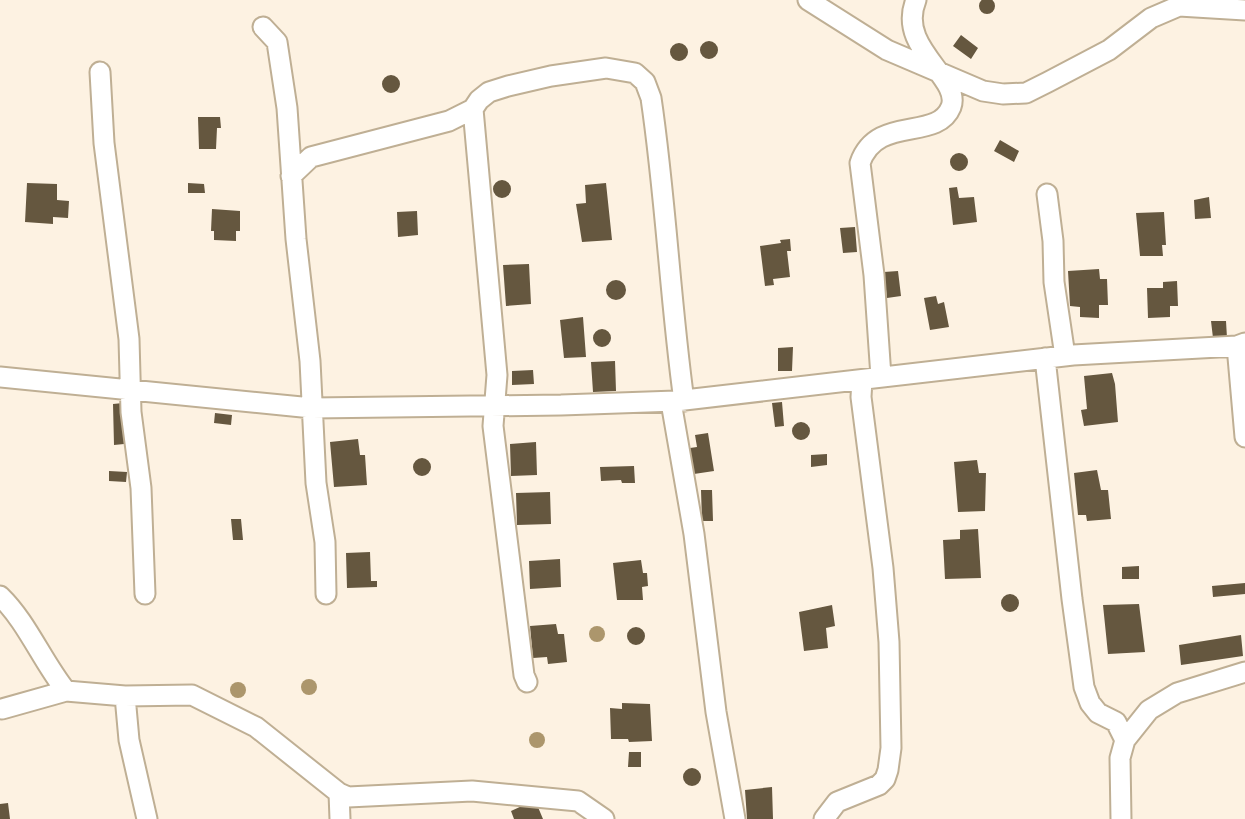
<svg xmlns="http://www.w3.org/2000/svg" width="1245" height="819" font-family="Barlow,sans-serif">
	<style>
		.building { fill: #65573f }
		.lines { fill: none; stroke-linecap: round; stroke-linejoin: round }
		.street-casing { stroke: #bfaf94; stroke-width: 23 }
		.street { stroke: #fff; stroke-width: 19 }
		.tree { fill: #ac966c }
	</style>
	<rect width="100%" height="100%" fill="#fdf2e2"/>
	<!-- building -->
	<path class="building" d="M979 6a8 8 0 1 1 16 0a8 8 0 1 1-16 0Z
		M961 35 978 48 971 59 953 46Z
		M700 50a9 9 0 1 1 18 0a9 9 0 1 1-18 0Z
		M670 52a9 9 0 1 1 18 0a9 9 0 1 1-18 0Z
		M382 84a9 9 0 1 1 18 0a9 9 0 1 1-18 0Z
		M198 117H220L221 128H217L216 149H199Z
		M1000 140 1019 151 1014 162 994 151Z
		M950 162a9 9 0 1 1 18 0a9 9 0 1 1-18 0Z
		M493 189a9 9 0 1 1 18 0a9 9 0 1 1-18 0Z
		M27 183 57 184V200L69 201 68 218 53 217V224L25 222Z
		M188 183 204 184 205 193H188Z
		M606 183 612 240 582 242 576 204 586 203 585 185Z
		M957 187 959 198 974 197 977 222 953 225 949 188Z
		M1209 197 1211 218 1195 219 1194 200Z
		M212 209 240 211V231H236V241L214 240V231H211Z
		M417 211 418 235 398 237 397 212Z
		M1164 212 1166 245H1162L1163 256H1140L1136 213Z
		M855 227 857 252 843 253 840 228Z
		M790 239 791 251H787L790 277 773 279 774 285 765 286 760 246 781 243 780 240Z
		M529 264 531 304 506 306 503 265Z
		M1099 269 1100 279H1107L1108 305H1099V318L1080 317V307L1070 306 1068 271Z
		M898 271 901 296 887 298 884 272Z
		M606 290a10 10 0 1 1 20 0a10 10 0 1 1-20 0Z
		M1177 281 1178 306H1170V317L1148 318 1147 288H1163V282Z
		M936 296 938 304 944 302 949 327 930 330 924 298Z
		M583 317 586 357 564 358 560 320Z
		M1211 321H1226L1227 338H1213Z
		M593 338a9 9 0 1 1 18 0a9 9 0 1 1-18 0Z
		M793 347 792 371H778V348Z
		M615 361 616 391 593 392 591 362Z
		M533 370 534 384 512 385V371Z
		M1112 373 1115 384 1118 422 1084 426 1081 410 1087 409 1084 376Z
		M782 402 784 426 775 427 772 403Z
		M123 403 124 444 114 445 113 404Z
		M215 413 232 415 231 425 214 423Z
		M792 431a9 9 0 1 1 18 0a9 9 0 1 1-18 0Z
		M708 433 714 471 694 474 690 448 697 447 695 435Z
		M358 439 360 455H365L367 485 334 487 330 442Z
		M536 442 537 475 511 476 510 444Z
		M827 454V465L811 467V455Z
		M413 467a9 9 0 1 1 18 0a9 9 0 1 1-18 0Z
		M977 460 979 473H986L985 511 958 512 954 462Z
		M634 466 635 483H622L621 480 601 481 600 467Z
		M1097 470 1101 490H1108L1111 519 1087 521 1086 515H1078L1074 473Z
		M109 471 127 472 126 482 109 481Z
		M701 490H712L713 521H702Z
		M550 492 551 524 517 525 516 493Z
		M231 519H241L243 540H233Z
		M978 529 981 578 945 579 943 540 960 539V530Z
		M370 552 371 581H377V587L347 588 346 553Z
		M560 559 561 587 530 589 529 561Z
		M641 560 643 573H647L648 586 642 587 643 600H617L613 563Z
		M1139 566V579H1122V567Z
		M1245 583V594L1213 597 1212 586Z
		M1001 603a9 9 0 1 1 18 0a9 9 0 1 1-18 0Z
		M1139 604 1145 652 1108 654 1103 605Z
		M832 605 835 626 826 628 828 648 804 651 799 612Z
		M556 624 558 634H564L567 662 548 664 547 657 533 658 530 626Z
		M627 636a9 9 0 1 1 18 0a9 9 0 1 1-18 0Z
		M1241 635 1243 656 1181 665 1179 645Z
		M622 703 650 704 652 741 629 742 628 739H611L610 708 622 709Z
		M629 752H641V767H628Z
		M683 777a9 9 0 1 1 18 0a9 9 0 1 1-18 0Z
		M772 787 773 819H747L745 790Z
		M535 800 543 819H514L511 811Z
		M8 803 10 819H0V804Z"/>
	<g class="lines">
		<defs>
			<path id="street" d="M808 0 887 50 983 91 1003 94 1026 93 1048 82 1109 50 1151 18 1179 6 1245 10
				M263 27 277 42 287 108 296 239 310 361 316 483 325 542 326 594
				M100 72 104 143 129 339 131 412 141 488 145 594
				M291 176 311 157 449 121 473 109
				M1047 194 1053 241 1054 282 1065 356
				M1237 346 1245 437
				M1045 358 1072 599 1084 687 1090 703 1098 713 1116 722 1125 740 1120 758 1121 819
				M0 377 312 408 561 405 676 401 1073 355 1237 346 1245 343
				M881 377 874 275 860 163C877 114 937 142 951 107 962 78 896 48 916 0
				M671 402 694 534 716 712 735 819
				M0 596C27 622 42 661 66 691
				M527 682 524 675 493 426 497 375 473 109 479 100 489 92 508 86 551 76 606 68 635 73 645 82 651 98C666 199 670 300 684 401
				M125 696 129 740 147 819
				M2 709 66 691 125 696 192 695 256 727 339 793 348 797 472 791 578 801 604 819
				M1125 740 1149 710 1177 693 1245 672
				M339 793 340 819
				M824 819 837 802 879 785 885 779 888 770 891 748 889 642 883 568 861 397 862 380"/>
		</defs>
		<!-- street casing -->
		<use href="#street" class="street-casing"/>
		<!-- street -->
		<use href="#street" class="street"/>
	</g>
	<!-- trees -->
	<g class="tree">
		<circle cx="597" cy="634" r="8"/>
		<circle cx="309" cy="687" r="8"/>
		<circle cx="238" cy="690" r="8"/>
		<circle cx="537" cy="740" r="8"/>
	</g>
</svg>
